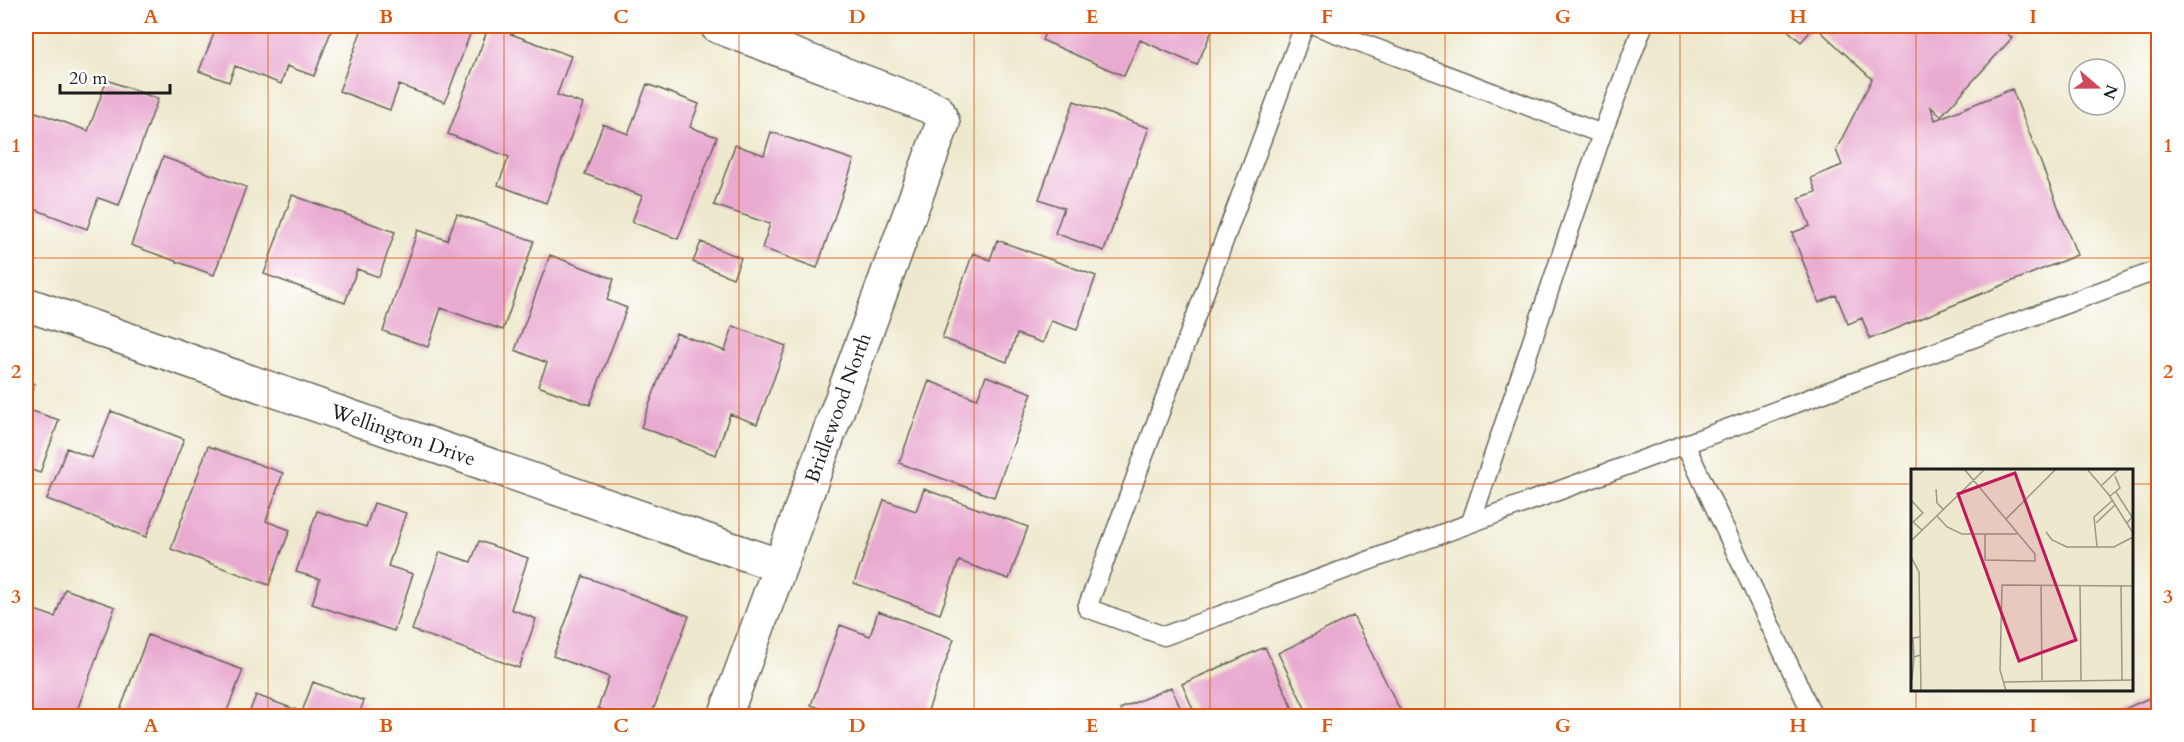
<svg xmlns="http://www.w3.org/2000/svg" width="2184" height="742" font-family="Cardo,serif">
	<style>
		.building { fill: #e9aad0 }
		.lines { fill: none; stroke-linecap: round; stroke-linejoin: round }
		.service-casing { stroke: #66645a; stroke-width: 21 }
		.minor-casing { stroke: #66645a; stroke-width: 36 }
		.service { stroke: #fff; stroke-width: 18 }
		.minor { stroke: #fff; stroke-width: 33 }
		.grid { fill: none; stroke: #de560d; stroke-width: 1.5; stroke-opacity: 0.55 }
		.labels { text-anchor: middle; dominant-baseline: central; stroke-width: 5; stroke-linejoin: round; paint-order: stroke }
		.street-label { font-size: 20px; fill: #1c1c1c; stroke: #fff }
		.inset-road { fill: none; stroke: #9a9787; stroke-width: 1.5 }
		.view { fill: #c2185b; fill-opacity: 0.15; stroke: #c2185b; stroke-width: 3 }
		.inset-edge { fill: none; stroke: #1c1c1c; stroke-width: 3 }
		.neatline { fill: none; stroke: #de560d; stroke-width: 2 }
		.grid-label { font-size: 20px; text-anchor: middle; font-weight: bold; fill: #de560d }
	</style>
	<rect width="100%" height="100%" fill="#fff"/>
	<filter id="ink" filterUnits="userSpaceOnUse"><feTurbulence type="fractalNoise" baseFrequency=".0167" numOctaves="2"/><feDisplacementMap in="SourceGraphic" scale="12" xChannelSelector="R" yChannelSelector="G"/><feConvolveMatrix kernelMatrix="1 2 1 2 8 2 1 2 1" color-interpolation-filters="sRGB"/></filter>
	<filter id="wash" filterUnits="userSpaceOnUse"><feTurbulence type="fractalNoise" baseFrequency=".008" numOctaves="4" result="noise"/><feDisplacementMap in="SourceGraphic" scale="24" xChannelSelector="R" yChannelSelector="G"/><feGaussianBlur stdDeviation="1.35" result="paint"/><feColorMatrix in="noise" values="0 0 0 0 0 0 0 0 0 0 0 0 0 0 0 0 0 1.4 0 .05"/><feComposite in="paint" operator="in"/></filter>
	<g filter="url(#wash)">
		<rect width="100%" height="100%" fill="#eee9ce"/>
		<g id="blocks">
			<!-- building -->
			<path class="building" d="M217 26H333L314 76 287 66 281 84 235 66 229 82 199 71Z
				M363 26H473L445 102 399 85 390 110 339 91Z
				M489 26 571 56 557 95 583 104 546 203 498 185 509 157 448 134Z
				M1048 26H1214L1197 65 1140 40 1124 76 1042 40Z
				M1783 26H1999L2012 38 1941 116 1931 107 1935 120 2012 89 2077 255 1870 339 1862 318 1848 324 1836 295 1819 303 1792 233 1810 226 1799 198 1816 192 1811 178 1842 165 1836 150 1872 79 1815 26 1801 42Z
				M107 80 158 99 119 205 98 198 87 229 26 206V139L36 112 88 131Z
				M647 84 699 104 690 127 717 137 678 239 632 222 642 196 585 174 603 124 628 134Z
				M1074 101 1149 128 1104 251 1055 233 1064 208 1039 199Z
				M771 132 854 160 817 268 762 248 770 224 714 205 735 145 764 155Z
				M163 157 246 187 214 275 131 245Z
				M292 195 395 232 379 277 357 269 345 303 264 274Z
				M457 214 534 241 503 330 441 308 428 347 383 331 418 230 447 240Z
				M997 240 1096 276 1077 330 1051 321 1043 343 1017 334 1007 362 942 338 973 253 990 260Z
				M701 242 741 258 733 278 693 262Z
				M550 255 614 279 607 300 627 308 590 405 538 386 547 363 515 350Z
				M733 326 786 346 757 424 730 414 716 455 641 427 676 333 725 351Z
				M986 376 1032 393 994 497 899 463 929 381 977 399Z
				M26 381 35 384 26 409 59 420 40 473 26 468Z
				M111 411 184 439 146 537 47 499 67 448 92 458Z
				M208 446 283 473 266 521 290 530 269 585 171 549Z
				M924 489 1028 527 1009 579 959 561 940 614 854 583 884 500 916 511Z
				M374 503 406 513 388 566 413 574 394 631 312 604 320 579 296 572 317 511 366 527Z
				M479 541 528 558 511 609 536 619 519 668 412 630 440 552 471 562Z
				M583 576 689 616 651 716H619L598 708 609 677 553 656Z
				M65 589 115 607 75 716H26V607L55 617Z
				M878 611 954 639 926 716H920L902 710 900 716H844L811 705 840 625 870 636Z
				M1353 616 1403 716H1309L1278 653Z
				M148 635 243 670 225 716H118Z
				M1265 647 1296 716H1196L1182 684Z
				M313 682 364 701 358 716H248L256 695 302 712Z
				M1171 687 1184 716H1123L1120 709Z
				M2158 694V716H2109Z"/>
		</g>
	</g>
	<g filter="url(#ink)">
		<use href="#blocks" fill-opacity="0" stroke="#66645a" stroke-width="1.5"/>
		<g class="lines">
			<defs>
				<path id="service" d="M1304 26 1087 608 1164 636 2158 270
					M1317 26 1602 134
					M1685 444 1813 716
					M1471 522 1602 134 1643 26"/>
				<path id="minor" d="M717 26 928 106 938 111 943 123 725 716
					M26 304 780 566"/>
			</defs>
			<!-- service casing -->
			<use href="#service" class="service-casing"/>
			<!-- minor casing -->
			<use href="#minor" class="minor-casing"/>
			<!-- service -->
			<use href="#service" class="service"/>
			<!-- minor -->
			<use href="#minor" class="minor"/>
		</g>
	</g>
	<!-- grid -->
	<path class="grid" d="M268 26V716M504 26V716M739 26V716M974 26V716M1210 26V716M1445 26V716M1680 26V716M1916 26V470M26 258H2158M26 484H1912M2132 484H2158M1916 690V716"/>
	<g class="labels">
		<!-- street labels -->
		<g class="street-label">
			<text transform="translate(838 408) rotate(-70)">Bridlewood North</text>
			<text transform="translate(403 435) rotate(19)">Wellington Drive</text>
		</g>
	</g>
	<!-- overview -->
	<g transform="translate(1911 469)">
		<rect width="222" height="222" fill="#eee9ce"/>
		<path class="inset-road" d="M176 0 198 26 222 64M54 1 124 85V92L74 91V65M191 16 208 0M25 20 26 34 32 40M205 23 221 48 216 54M199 27 209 19 204 7M0 31 12 44 2 53 11 61M26 47 36 58 51 65H106M95 50 145 0M185 54 204 36M135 63 141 71 156 78H203L222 68M0 72 74 0M186 78 183 48 202 31M0 88 8 103 10 222M130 116 131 211M169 116 170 211M210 116 211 211M3 188 2 169 9 168M1 211 3 188 9 186M93 213 222 211M95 222 89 201 91 116 222 117"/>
		<path class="view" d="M104 4 165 171 108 192 47 25Z"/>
		<rect width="222" height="222" class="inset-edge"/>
	</g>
	<!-- margin -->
	<rect width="2184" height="742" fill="none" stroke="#fff" stroke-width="66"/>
	<!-- north arrow -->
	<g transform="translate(2097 87) rotate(110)"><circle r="28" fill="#ffffff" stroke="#a4a4a4" stroke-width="1.5"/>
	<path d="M0-4.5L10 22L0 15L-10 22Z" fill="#d1495b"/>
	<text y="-9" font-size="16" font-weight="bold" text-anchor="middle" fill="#1c1c1c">N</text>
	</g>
	<!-- scale -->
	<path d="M60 84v9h110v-9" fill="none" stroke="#1c1c1c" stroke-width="3"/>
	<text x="69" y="84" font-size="18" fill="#1c1c1c" stroke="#ffffff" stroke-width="4.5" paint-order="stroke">20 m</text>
	<rect x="33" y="33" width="2118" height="676" class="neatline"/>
	<g class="grid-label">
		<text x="151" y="23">A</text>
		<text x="386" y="23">B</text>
		<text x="621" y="23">C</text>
		<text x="857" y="23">D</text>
		<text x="1092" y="23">E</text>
		<text x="1327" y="23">F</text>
		<text x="1563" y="23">G</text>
		<text x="1798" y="23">H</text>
		<text x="2033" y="23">I</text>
		<text x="16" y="152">1</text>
		<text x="2168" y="152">1</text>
		<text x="16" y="378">2</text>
		<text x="2168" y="378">2</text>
		<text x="16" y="603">3</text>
		<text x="2168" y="603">3</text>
		<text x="151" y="732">A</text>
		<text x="386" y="732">B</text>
		<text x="621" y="732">C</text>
		<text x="857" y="732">D</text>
		<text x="1092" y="732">E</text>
		<text x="1327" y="732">F</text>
		<text x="1563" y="732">G</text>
		<text x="1798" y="732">H</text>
		<text x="2033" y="732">I</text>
	</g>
</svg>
